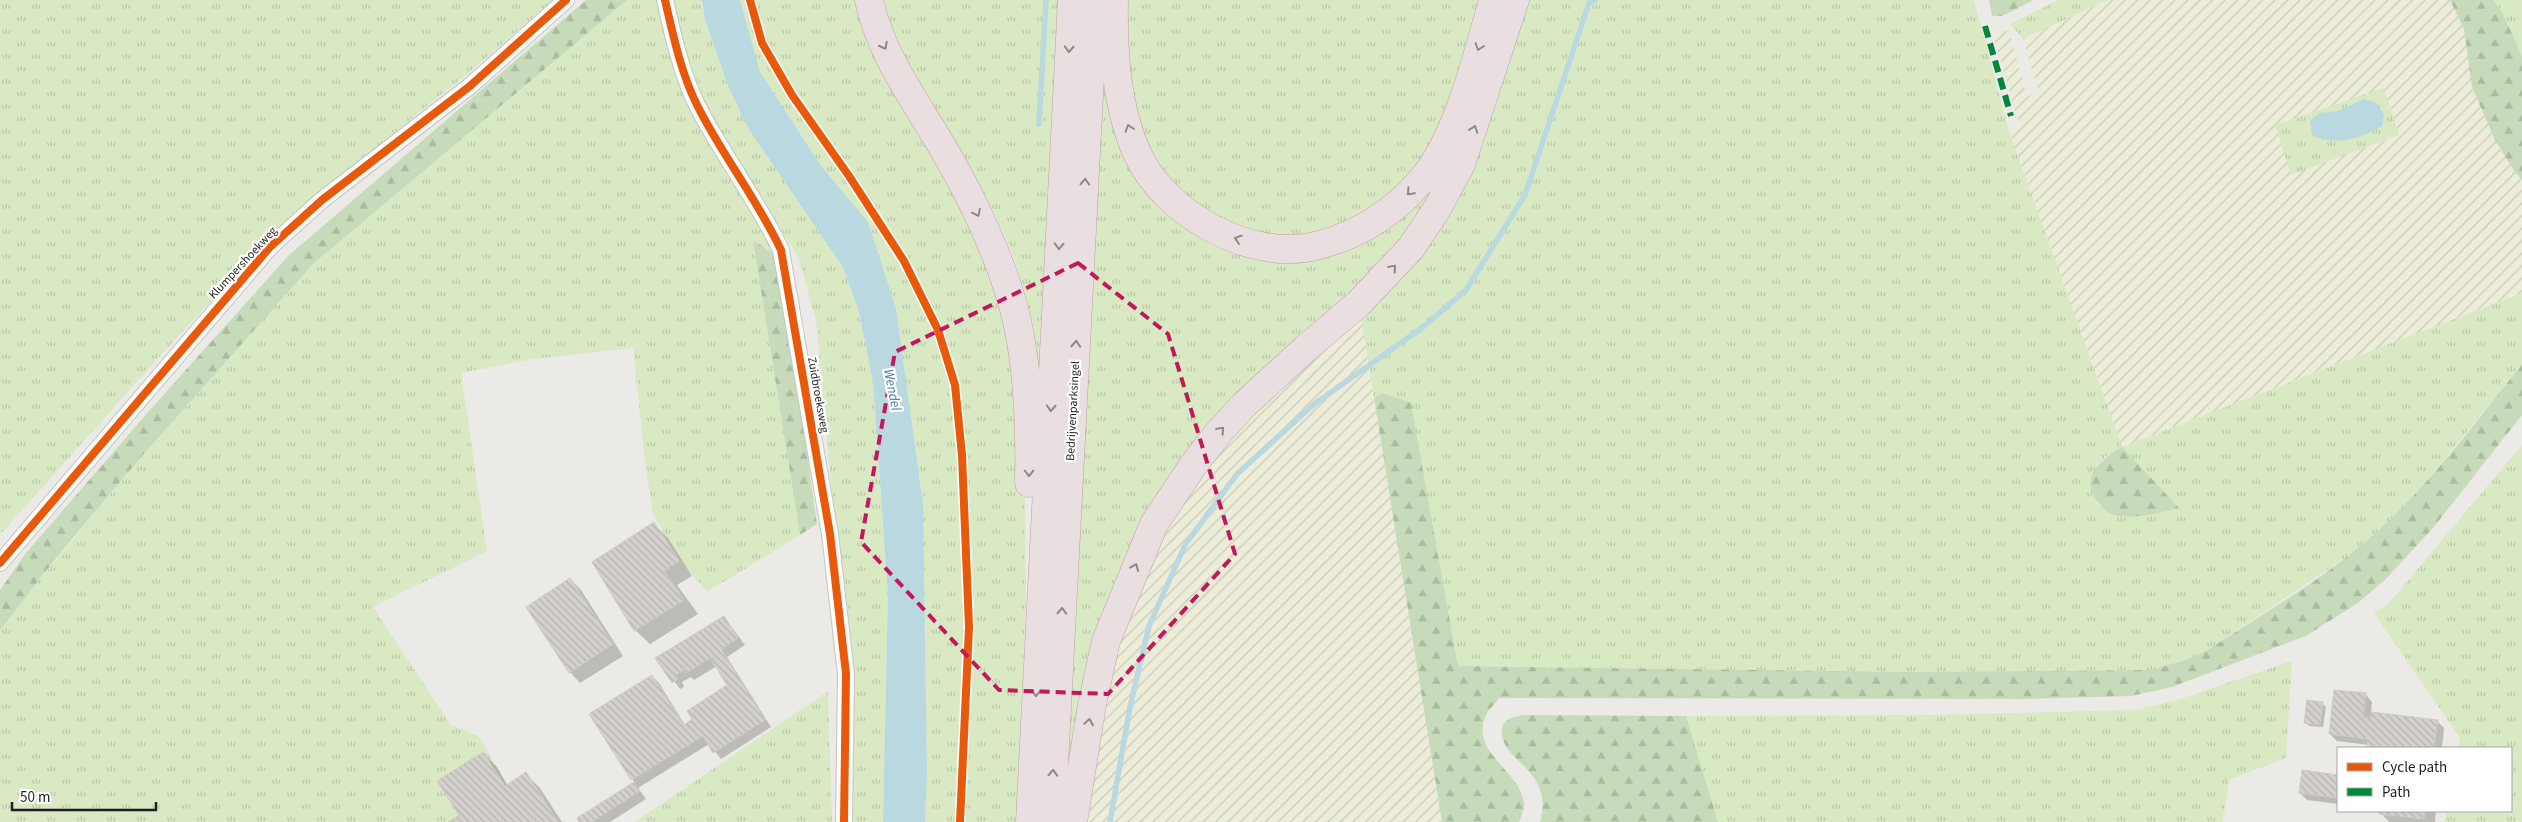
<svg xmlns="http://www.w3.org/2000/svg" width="2522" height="822" font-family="'Source Sans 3',sans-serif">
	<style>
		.farmland { fill: url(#farmland-furrows) }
		.grass { fill: url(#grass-tufts); fill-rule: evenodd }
		.forest { fill: url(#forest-firs) }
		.water { fill: #bad8e0 }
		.shadow { fill: #0003 }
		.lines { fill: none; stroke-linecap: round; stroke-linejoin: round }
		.stream { stroke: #bad8e0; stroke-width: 5.5 }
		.building { fill: url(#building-back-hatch); stroke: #cfcbc7 }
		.street-casing { stroke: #c5c4c2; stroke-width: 18 }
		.highway-casing { stroke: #c29ea8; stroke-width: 29 }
		.street { stroke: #fcfcfb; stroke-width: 16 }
		.highway { stroke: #e9dfe0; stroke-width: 28 }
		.quiet { stroke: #00873e; stroke-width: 6; stroke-dasharray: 12 6; stroke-linecap: butt }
		.cycleway-casing { stroke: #fff; stroke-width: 11 }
		.cycleway { stroke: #e8590c; stroke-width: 8 }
		.oneway { stroke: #8e8889 }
		.marked { fill: none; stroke: #c2185b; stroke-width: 4; stroke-dasharray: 10 6; stroke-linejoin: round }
		.labels { text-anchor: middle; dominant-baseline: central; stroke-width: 4.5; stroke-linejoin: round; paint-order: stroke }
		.street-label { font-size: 12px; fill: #1e1e1e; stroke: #fff }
		.water-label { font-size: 14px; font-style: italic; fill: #4779a5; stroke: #fff }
	</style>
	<defs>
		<pattern id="farmland-furrows" width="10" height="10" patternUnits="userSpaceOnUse" patternTransform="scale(1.25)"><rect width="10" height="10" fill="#ececd9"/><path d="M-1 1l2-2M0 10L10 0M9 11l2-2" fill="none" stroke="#cacaba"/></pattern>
		<pattern id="grass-tufts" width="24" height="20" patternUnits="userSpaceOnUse" patternTransform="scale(1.25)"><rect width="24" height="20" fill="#d9e9c4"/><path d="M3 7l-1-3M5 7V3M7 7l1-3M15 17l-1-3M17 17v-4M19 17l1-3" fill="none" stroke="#bac7a8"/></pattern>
		<pattern id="forest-firs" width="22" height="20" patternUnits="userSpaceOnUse" patternTransform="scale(1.25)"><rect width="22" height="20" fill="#c7dbbb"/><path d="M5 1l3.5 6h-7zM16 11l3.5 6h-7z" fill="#aabca0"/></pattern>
		<pattern id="building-back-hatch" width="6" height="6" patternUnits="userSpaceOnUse" patternTransform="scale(1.25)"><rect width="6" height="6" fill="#d3d0cd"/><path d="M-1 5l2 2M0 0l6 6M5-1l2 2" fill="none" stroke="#b5b2b0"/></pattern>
	</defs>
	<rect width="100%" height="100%" fill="#eceae6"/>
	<!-- farmland -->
	<path class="farmland" d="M2107 0H2450L2464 29 2472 87 2494 138 2514 171 2522 180V293L2122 447 2009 131 2020 127 1994 38 1998 29H2005L2012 40 2027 97 2038 91 2023 39Z
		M1360 311 1442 822H1082L1127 603 1161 527 1250 406Z"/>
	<!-- grass -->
	<path class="grass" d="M0 0H553L472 70 365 156 268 240 158 358 0 535Z
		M627 0H657L666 40 779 257 753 240 800 535 707 592 681 561 653 515 645 462 633 348 533 359 461 373 487 551 373 607 451 725 479 736 527 822H0V630L9 617 142 456 313 264Z
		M672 0H702L705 20 729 88 843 267 859 312 873 382 888 595 883 822H850L836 534 816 320 799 259 772 214 717 132 688 68Z
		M740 0H860L974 224 1011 338 1025 495 1026 599 1017 822H925L927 773 923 504 896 308 868 222 821 166 760 72Z
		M884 0H1065L1041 442C1034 386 1031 327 1018 272 1014 253 1002 230 994 212 959 142 903 77 884 0Z
		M1124 0H1485L1444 123 1418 173 1357 224 1285 240 1214 222 1160 175 1131 102Z
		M1520 0H1974L2009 131 2122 447 2522 293V364L2431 476 2401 510 2354 552 2209 649 2186 660 2151 670 1906 672 1458 666 1419 447 1382 393 1374 398 1360 311 1392 280ZM2107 455 2159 513C2148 514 2132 519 2121 516 2086 507 2083 478 2107 455Z
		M2058 0H2107L2023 39 2010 24Z
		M2494 0H2522V56L2503 14Z
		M1106 2 1109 59 1168 208 1309 254 1439 166 1433 206 1157 509 1062 822Z
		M2384 88 2399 135 2291 175 2275 125Z
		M2522 445V822H2444L2446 811H2511V748H2458L2460 738 2374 613 2389 603Z
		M2292 661 2286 758 2229 780 2223 822H1718L1686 716 1927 715 2135 710 2180 699Z
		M828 691 832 822H635Z"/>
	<!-- forest -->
	<path class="forest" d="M586 0H627L313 264 142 456 57 557 0 630V590L26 553 149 411 288 256Z
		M1989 0H2034L2002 16H1992Z
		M2450 0H2494L2503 14 2522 56V180L2514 171 2494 138 2472 87 2464 29Z
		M753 240 779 257 817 524 800 535Z
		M2522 364V415L2433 528 2385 580 2358 603 2306 636 2172 687 2131 696 2024 699 1499 698C1496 703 1490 708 1487 713 1467 752 1520 769 1524 803 1525 809 1521 816 1519 822H1442L1374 398 1382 393 1411 403 1458 666 1906 672 2151 670 2186 660 2209 649C2257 618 2308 588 2353 552 2419 500 2470 429 2522 364Z
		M2122 447 2179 508C2159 513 2134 520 2114 515 2108 513 2103 508 2099 503 2077 480 2102 458 2122 447Z
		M1522 715 1686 716 1718 822H1540C1556 765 1492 761 1503 724L1510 718Z"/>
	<!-- water -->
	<path class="water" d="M702 0H740L760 72 821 166 868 222 896 308 923 504 927 773 925 822H883L888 595 873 382 859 312 843 267 748 128 729 88 705 20Z
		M2364 99 2377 103 2384 115 2382 126C2362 138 2334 147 2312 135L2310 121 2320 113 2338 111Z"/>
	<!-- shadow -->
	<path class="shadow" d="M654 524 668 538 692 576 677 585 698 614 650 644 635 630Z
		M570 579 581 590 623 656 580 683 570 672Z
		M724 617 745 645 727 657 771 727 721 759 709 744 638 788 646 799 610 822H581L579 819 635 783 591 715 652 676 659 683 685 725 694 720 729 685 717 666 694 680 691 677 682 682 684 687 680 689 657 658Z
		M2365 694 2372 702 2371 713 2437 721 2444 728 2442 748H2368L2369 745 2337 741 2330 734Z
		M2323 704 2326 707 2323 727 2309 726 2306 722Z
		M483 753 497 767 508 786 526 774 540 788 562 822H450L461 815Z
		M2303 772 2338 776V804L2307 800 2300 793Z
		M2381 811H2436L2435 822H2389L2381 813Z"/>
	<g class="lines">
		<!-- stream -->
		<path class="stream" d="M1039 124 1046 0
			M1110 822 1130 707 1149 626 1185 545 1237 474 1313 405 1423 327 1466 290 1525 195 1589 3 1595 0"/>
	</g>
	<!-- building -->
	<path class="building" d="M654 522 679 561 664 571 684 600 634 631 592 562Z
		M570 578 613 644 569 673 526 607Z
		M724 616 738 638 721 649 765 720 713 753 703 736 631 780 589 714 652 675 684 725 692 719 687 711 727 685 710 658 686 673 684 670 676 675 678 679 672 683 655 658Z
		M2334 690 2366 693 2363 717 2371 718V712L2438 720 2434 748H2367L2368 739 2329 734Z
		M2307 700 2323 702 2320 725 2304 723Z
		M483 752 505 786 526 772 558 822H448L459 815 437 781Z
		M2302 770 2338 775V798L2299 793Z
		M634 782 640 791 592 822H579L577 818Z
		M2380 811H2425L2424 819 2379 814Z"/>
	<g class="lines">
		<defs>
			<path id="street" d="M665 0C673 35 681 73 697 105 722 155 757 199 781 250L830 534 846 674 844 822
				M0 563 270 247 322 200 470 86 566 0"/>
			<path id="highway" d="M869 0C883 64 926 114 956 171 982 218 1011 283 1020 336 1029 385 1030 434 1029 483
				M1114 0C1113 50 1116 106 1137 153 1164 214 1253 264 1319 245 1362 234 1397 210 1425 176 1458 136 1479 50 1493 0
				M1030 822 1072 0
				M1051 822 1094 0
				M1073 822 1092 705 1106 641 1154 524 1194 464 1220 431 1244 405 1305 349 1359 303 1411 248 1437 209 1461 164 1515 0"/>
		</defs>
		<!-- street casing -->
		<use href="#street" class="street-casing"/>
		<!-- highway casing -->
		<use href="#highway" class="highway-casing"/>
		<!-- street -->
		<use href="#street" class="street"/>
		<!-- highway -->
		<use href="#highway" class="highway"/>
		<!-- quiet -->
		<path class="quiet" d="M1985 26 2011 116"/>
		<defs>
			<path id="cycleway" d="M665 0C673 35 681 73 697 105 722 155 757 199 781 250L830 534 846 674 844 822
				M750 0 762 43 792 95 849 176 904 261 938 330 955 385 962 455 969 627 960 822
				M0 563 270 247 322 200 470 86 566 0"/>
		</defs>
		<!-- cycleway casing -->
		<use href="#cycleway" class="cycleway-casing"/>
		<!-- cycleway -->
		<use href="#cycleway" class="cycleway"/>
	</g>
	<!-- one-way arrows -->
	<defs><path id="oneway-chevron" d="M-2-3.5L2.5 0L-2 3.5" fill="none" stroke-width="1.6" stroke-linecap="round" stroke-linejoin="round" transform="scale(1.25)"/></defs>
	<g class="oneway">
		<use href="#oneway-chevron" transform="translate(884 46) rotate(63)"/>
		<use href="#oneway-chevron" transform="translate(1479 47) rotate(108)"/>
		<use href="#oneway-chevron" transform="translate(1069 49) rotate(93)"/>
		<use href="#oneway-chevron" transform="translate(1129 128) rotate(-108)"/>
		<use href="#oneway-chevron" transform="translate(1474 129) rotate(-70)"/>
		<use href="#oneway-chevron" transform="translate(1085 182) rotate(-87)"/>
		<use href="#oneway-chevron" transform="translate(1410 192) rotate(133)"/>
		<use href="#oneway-chevron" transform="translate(977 213) rotate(64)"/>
		<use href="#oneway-chevron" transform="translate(1238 239) rotate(-161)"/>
		<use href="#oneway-chevron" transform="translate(1059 246) rotate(93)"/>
		<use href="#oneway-chevron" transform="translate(1393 268) rotate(-49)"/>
		<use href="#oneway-chevron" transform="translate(1076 344) rotate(-87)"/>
		<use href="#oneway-chevron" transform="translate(1051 408) rotate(93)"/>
		<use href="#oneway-chevron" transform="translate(1221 430) rotate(-49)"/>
		<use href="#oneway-chevron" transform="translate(1029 473) rotate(90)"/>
		<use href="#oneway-chevron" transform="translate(1135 567) rotate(-67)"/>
		<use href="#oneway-chevron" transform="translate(1062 611) rotate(-87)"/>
		<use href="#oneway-chevron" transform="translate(1036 693) rotate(93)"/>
		<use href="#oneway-chevron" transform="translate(1089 722) rotate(-81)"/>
		<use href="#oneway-chevron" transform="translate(1053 773) rotate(-87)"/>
	</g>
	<!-- marked area -->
	<path class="marked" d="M1078 263 1168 334 1235 554 1108 694 999 690 861 542 895 352Z"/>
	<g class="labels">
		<!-- street labels -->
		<g class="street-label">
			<text transform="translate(243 263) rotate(-47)">Klumpershoekweg</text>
			<text transform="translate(818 395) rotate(80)">Zuidbroeksweg</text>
			<text transform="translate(1073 411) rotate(-87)">Bedrijvenparksingel</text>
		</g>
		<!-- water labels -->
		<g class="water-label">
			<text transform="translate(892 390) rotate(79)">Wendel</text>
		</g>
	</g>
	<!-- legend -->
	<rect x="2337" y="747" width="175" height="65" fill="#ffffff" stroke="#a5a5a5"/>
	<rect x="2347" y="763" width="25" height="8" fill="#e8590c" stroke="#a5a5a5"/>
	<text x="2382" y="772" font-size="15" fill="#1e1e1e">Cycle path</text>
	<rect x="2347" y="788" width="25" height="8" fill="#00873e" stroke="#a5a5a5"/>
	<text x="2382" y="797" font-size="15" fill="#1e1e1e">Path</text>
	<!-- scale -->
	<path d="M12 802v8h144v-8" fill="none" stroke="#1e1e1e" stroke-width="2.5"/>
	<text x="20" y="802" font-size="15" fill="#1e1e1e" stroke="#ffffff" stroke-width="4" paint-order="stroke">50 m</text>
</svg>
